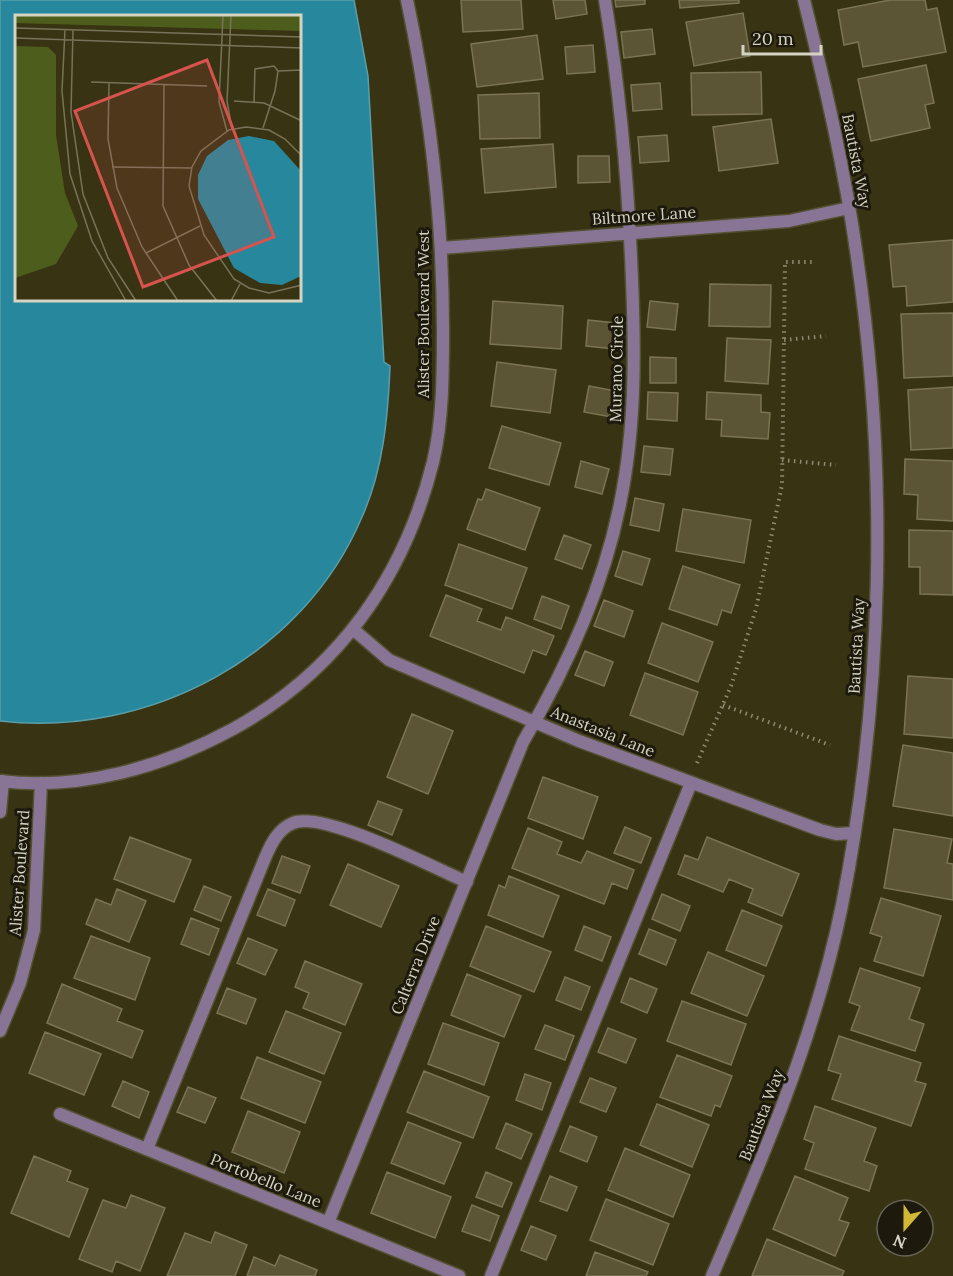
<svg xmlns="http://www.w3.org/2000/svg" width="953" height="1276" font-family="Lora,serif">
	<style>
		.water { fill: #27889d; stroke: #5b9ea8; stroke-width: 1.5; fill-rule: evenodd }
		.building { fill: #5b5535; stroke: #7a7453; stroke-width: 1.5 }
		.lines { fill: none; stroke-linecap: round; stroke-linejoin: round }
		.service-casing { stroke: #545032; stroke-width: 15 }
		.minor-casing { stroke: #545032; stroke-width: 15 }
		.path { stroke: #8e8b72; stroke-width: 4; stroke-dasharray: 1.5 4.5; stroke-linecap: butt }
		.service { stroke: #887595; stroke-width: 12 }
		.minor { stroke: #887595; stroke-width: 12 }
		.labels { text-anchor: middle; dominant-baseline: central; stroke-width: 6; stroke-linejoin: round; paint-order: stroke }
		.street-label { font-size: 16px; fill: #d5d3c1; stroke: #1d1a0d }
		.inset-road { fill: none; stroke: #777359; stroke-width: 1.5 }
		.view { fill: #d6534e; fill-opacity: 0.15; stroke: #d6534e; stroke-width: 3 }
		.inset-edge { fill: none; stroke: #d5d3c1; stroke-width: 3 }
	</style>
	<rect width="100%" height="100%" fill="#383313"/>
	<!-- water -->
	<path class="water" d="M0 0H354L368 76 384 362 390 366C388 418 383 470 362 517 303 657 148 738 0 721ZM16 16H300V300H16Z"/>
	<!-- building -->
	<path class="building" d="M461 0H521L523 29 463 32Z
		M553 0H585L587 14 556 19Z
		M615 0H645V4L616 7Z
		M679 0H739V3L680 8Z
		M890 0H925L927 10 937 8 946 52 863 67 858 42 844 45 838 10Z
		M743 13 750 56 694 66 686 22Z
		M652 29 655 54 624 58 621 32Z
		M537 35 543 79 477 87 471 44Z
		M593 45 595 72 567 74 565 47Z
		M926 65 934 103 925 105 930 128 871 141 858 79Z
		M761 72 762 114 692 115 691 73Z
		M660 83 662 109 633 111 631 85Z
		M539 93 540 138 480 139 478 95Z
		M771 119 778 163 719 171 713 127Z
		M667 135 669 161 640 163 638 137Z
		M553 144 556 187 485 193 481 149Z
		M578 156H609L610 182 578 183Z
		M953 240V302L907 306 906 286 893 287 889 245Z
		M710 284 771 285 770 327 709 326Z
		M493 301 563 306 561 349 490 344Z
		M650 301 678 304 675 330 647 327Z
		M953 313V376L904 378 901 314Z
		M588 320 616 323 614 349 586 346Z
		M727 338 771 340 768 384 725 381Z
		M650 357 676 358V383H650Z
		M497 362 556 370 550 413 491 406Z
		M589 386 616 391 611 417 584 412Z
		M953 387V448L911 450 908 390Z
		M648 392 678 393 677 421 647 419Z
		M707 392 761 395V412L770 413 768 439 721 436 722 420 706 419Z
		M502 426 561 443 549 485 489 468Z
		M644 446 673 449 670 475 641 472Z
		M905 459 953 461V521L917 519 918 495 904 494Z
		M581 461 609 469 602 494 575 487Z
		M486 489 540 508 525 550 467 529 478 499 482 500Z
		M635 498 664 504 659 531 630 525Z
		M683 509 751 520 744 563 676 551Z
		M909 530 953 531V595L920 594V567H909Z
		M564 535 591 545 582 569 555 559Z
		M459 544 527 568 512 609 445 585Z
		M623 551 650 559 642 585 615 576Z
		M683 566 740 585 731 613 722 610 717 625 669 609Z
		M446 595 482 609 477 621 501 630 506 617 554 636 546 655 533 650 524 673 430 636Z
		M542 596 569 606 561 629 534 619Z
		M604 600 633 611 624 637 594 626Z
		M662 623 713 642 698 682 648 663Z
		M585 651 613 662 604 686 575 675Z
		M645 673 698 692 683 735 630 715Z
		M908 676 953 679V738L904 734Z
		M412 714 453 731 428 794 387 777Z
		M903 745 953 753V816L893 806Z
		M543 777 598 797 583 839 528 818Z
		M378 801 402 810 392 835 368 825Z
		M625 827 651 838 641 863 614 853Z
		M528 828 562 842 557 854 581 863 587 851 634 870 627 889 612 883 604 904 512 868Z
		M894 829 952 839 947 863 953 864V900L884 888Z
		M130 837 191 860 174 902 114 879Z
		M707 837 799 874 782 916 748 902 753 889 729 879 723 892 678 874 685 855 698 860Z
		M282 856 310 866 300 893 272 883Z
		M348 864 399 886 381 927 330 905Z
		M509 876 559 896 543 937 488 915 499 885 505 888Z
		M204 886 231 897 221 921 194 910Z
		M117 889 146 901 129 942 86 924 96 899 111 905Z
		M268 889 295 900 285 926 257 915Z
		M662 894 690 906 680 931 652 919Z
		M881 898 941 916 923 976 874 961 882 937 870 933Z
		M742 910 782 926 766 966 726 950Z
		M191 918 219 929 209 955 181 944Z
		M486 926 551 952 534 992 470 966Z
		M584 926 611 937 602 961 575 950Z
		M649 929 676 940 666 965 639 954Z
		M91 936 150 958 135 1000 74 978Z
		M248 938 277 950 265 975 237 963Z
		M708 952 764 976 747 1016 691 993Z
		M305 961 362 984 345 1025 303 1008 309 993 295 987Z
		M860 968 920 988 909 1019 924 1024 915 1051 851 1030 860 1006 849 1002Z
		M467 974 521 996 504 1037 451 1015Z
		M565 977 590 987 581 1010 556 1000Z
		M630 978 657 989 647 1013 621 1002Z
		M62 984 122 1009 117 1021 143 1031 132 1058 47 1023Z
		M227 988 256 999 246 1024 217 1013Z
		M682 1001 746 1024 731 1065 667 1041Z
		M286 1011 341 1033 324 1074 269 1052Z
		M443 1023 499 1043 484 1085 428 1064Z
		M545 1025 574 1036 565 1060 535 1049Z
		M608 1028 636 1039 626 1063 598 1052Z
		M45 1032 101 1054 84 1095 29 1073Z
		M839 1036 921 1063 915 1081 926 1084 911 1126 832 1099 841 1074 828 1070Z
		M677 1055 732 1076 720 1107 715 1105 711 1116 660 1097Z
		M257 1057 321 1082 305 1123 241 1098Z
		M424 1071 489 1097 473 1138 407 1112Z
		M525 1074 551 1083 542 1110 516 1100Z
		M590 1078 616 1088 606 1112 580 1102Z
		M123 1081 149 1092 139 1118 112 1106Z
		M188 1087 216 1098 205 1123 177 1112Z
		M657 1104 709 1125 692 1167 640 1145Z
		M815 1106 876 1128 864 1161 877 1166 869 1191 805 1169 814 1143 804 1139Z
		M248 1111 300 1132 284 1173 232 1152Z
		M408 1122 461 1143 444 1184 391 1163Z
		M506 1123 532 1134 521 1159 496 1148Z
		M570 1126 597 1137 587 1162 560 1151Z
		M625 1148 690 1175 673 1217 608 1190Z
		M34 1156 71 1171 67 1181 88 1189 69 1237 11 1213Z
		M387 1172 451 1197 435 1238 371 1213Z
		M486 1172 512 1183 502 1207 476 1197Z
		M550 1176 577 1187 567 1211 540 1201Z
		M795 1176 848 1198 839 1220 849 1223 835 1256 773 1229Z
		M131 1195 165 1208 140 1271 116 1261 112 1272 79 1259 103 1200 126 1208Z
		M606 1199 669 1224 653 1265 590 1240Z
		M472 1205 499 1216 490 1241 462 1231Z
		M531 1226 556 1236 546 1260 521 1250Z
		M215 1232 247 1245 235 1276H167L185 1233 211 1243Z
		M767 1239 844 1271 842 1276H752Z
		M595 1252 648 1272 646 1276H586Z
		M280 1255 317 1270 315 1276H247L254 1257 275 1266Z"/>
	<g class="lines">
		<defs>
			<path id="service" d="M147 1149 265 858C271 844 278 829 293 823 323 810 434 868 467 882
				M491 1276 691 783"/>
			<path id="minor" d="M441 248 789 221 849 208
				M354 630 389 660 579 741 820 830 836 834 853 833
				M0 781C80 791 163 767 233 729 338 671 404 578 433 462 443 420 443 373 443 330 443 219 430 109 407 0
				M0 812 3 781
				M0 1031 20 983 34 930 41 783
				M60 1114 459 1276
				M328 1223 523 742C566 669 603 589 620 504 637 422 635 340 631 257 627 170 619 85 605 0
				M712 1276C764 1155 816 1034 842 905 884 693 888 470 857 257 845 170 825 85 804 0"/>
		</defs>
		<!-- service casing -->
		<use href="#service" class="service-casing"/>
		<!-- minor casing -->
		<use href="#minor" class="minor-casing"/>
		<!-- path -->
		<path class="path" d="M784 340 826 336
			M782 460 836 465
			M723 705 830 745
			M697 763 731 686 756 609 782 485 785 262H815"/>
		<!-- service -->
		<use href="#service" class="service"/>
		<!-- minor -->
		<use href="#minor" class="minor"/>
	</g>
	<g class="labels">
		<!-- street labels -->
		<g class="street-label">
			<text transform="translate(857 161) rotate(79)">Bautista Way</text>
			<text transform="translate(644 215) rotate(-4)">Biltmore Lane</text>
			<text transform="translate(423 314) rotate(-90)">Alister Boulevard West</text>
			<text transform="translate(616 369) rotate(-89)">Murano Circle</text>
			<text transform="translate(856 646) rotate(-87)">Bautista Way</text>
			<text transform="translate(603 731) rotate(22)">Anastasia Lane</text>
			<text transform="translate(19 873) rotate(-86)">Alister Boulevard</text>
			<text transform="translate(415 965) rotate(-68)">Calterra Drive</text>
			<text transform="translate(761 1115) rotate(-69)">Bautista Way</text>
			<text transform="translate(266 1180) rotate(22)">Portobello Lane</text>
		</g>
	</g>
	<!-- overview -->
	<g transform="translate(15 15)">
		<rect width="286" height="286" fill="#383313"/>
		<path d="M0 1H286L287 16 0 8ZM0 31 33 32 41 40V120L50 178 63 211 41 249 0 263Z" fill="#4d5e1c"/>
		<path d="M234 121 259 126 286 156V261L267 270 245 268 219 253 183 184V160L192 141 213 125Z" fill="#27889d"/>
		<path class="inset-road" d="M208 1 204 87 212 116M216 1 212 86 217 114M0 13 287 22M50 15 47 76 55 159 77 226 111 286M58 15 56 97 68 179 93 243 121 286M0 23 287 33M263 56 287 55M76 67 192 71M94 68 93 124 102 173 127 232 163 286M149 70 148 191 174 250 202 286M219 86 249 88 287 106M239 87 240 54 259 51 263 56 260 76 248 113M287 141 270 124 254 115 231 112 214 115 186 136 177 152 174 171 189 220 219 264 234 273 254 278 287 270M97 152 177 153M131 238 185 211M216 286 225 269"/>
		<path class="view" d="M192 45 259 222 128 272 60 96Z"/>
		<rect width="286" height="286" class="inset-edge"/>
	</g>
	<!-- north arrow -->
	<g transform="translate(905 1228) rotate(201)"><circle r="28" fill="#1d1a0d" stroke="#676455" stroke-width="1.5"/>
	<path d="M0-4.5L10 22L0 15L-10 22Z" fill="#d1b736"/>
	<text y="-9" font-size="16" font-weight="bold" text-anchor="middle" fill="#d5d3c1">N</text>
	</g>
	<!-- scale -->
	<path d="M743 45v9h78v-9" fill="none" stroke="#d5d3c1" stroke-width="3"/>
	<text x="752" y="45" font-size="18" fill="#d5d3c1" stroke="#1d1a0d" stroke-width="4.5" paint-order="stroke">20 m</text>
</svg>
